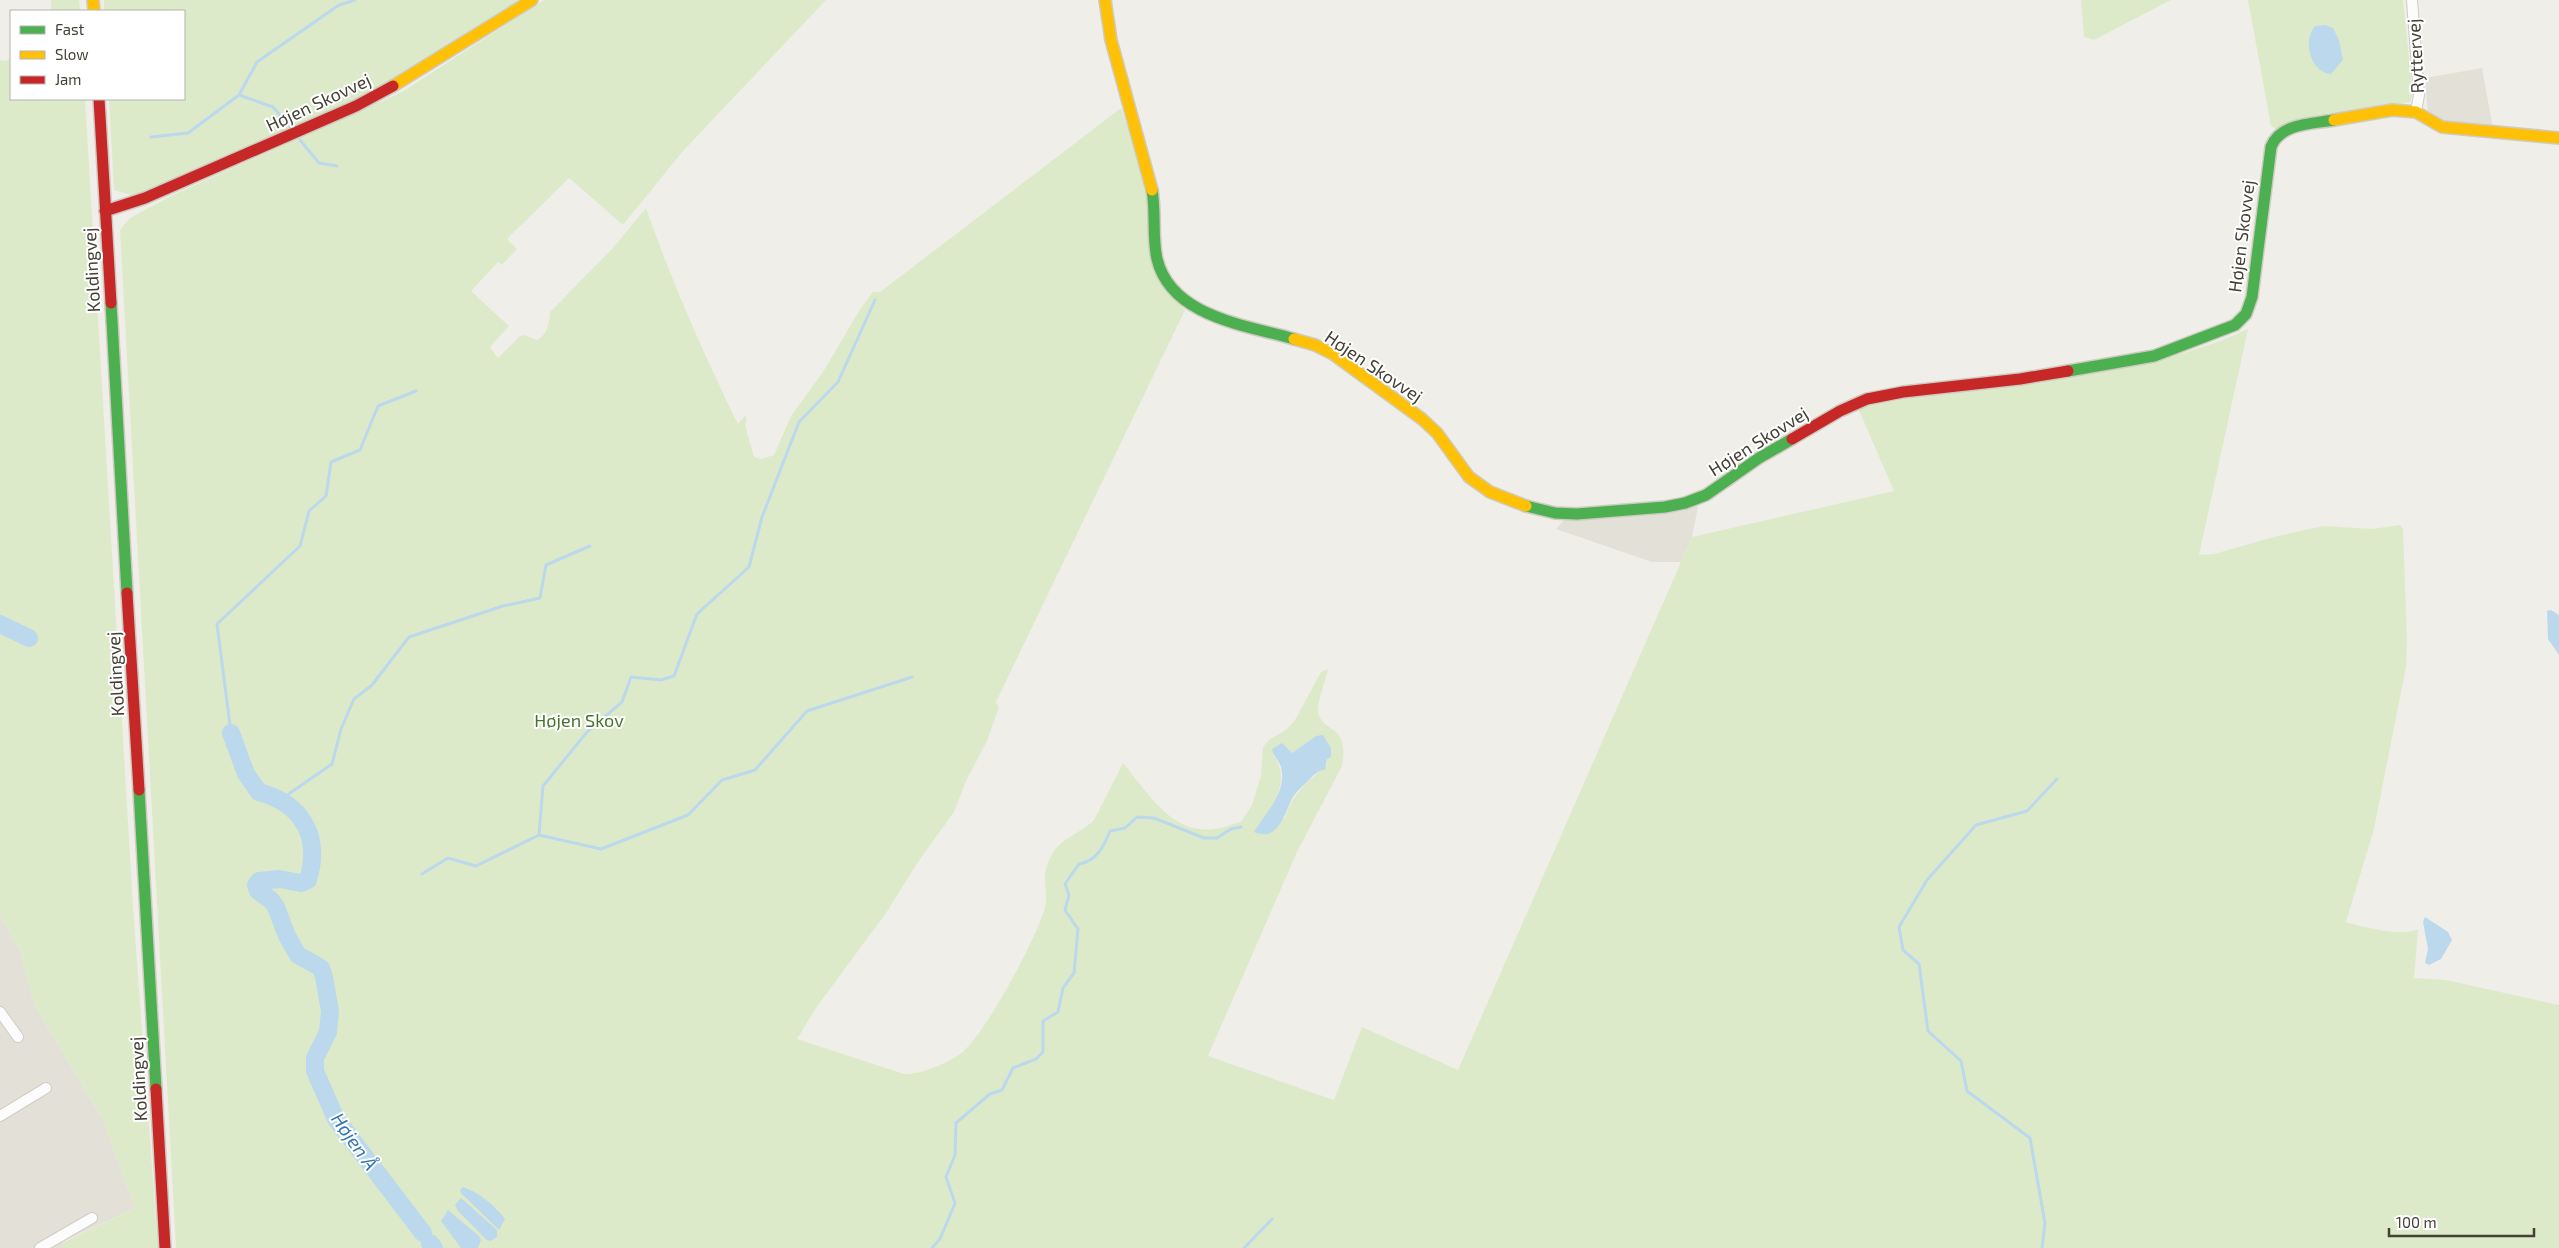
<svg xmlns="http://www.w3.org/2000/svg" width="2559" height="1248" font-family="'Exo 2',sans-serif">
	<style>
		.residential { fill: #e3e0d7 }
		.green { fill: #ddeaca; fill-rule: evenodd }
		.water { fill: #bbd8ec }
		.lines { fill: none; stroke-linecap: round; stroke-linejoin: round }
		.stream { stroke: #bbd8ec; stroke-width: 3 }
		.river { stroke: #bbd8ec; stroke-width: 18 }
		.street-casing { stroke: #ceccc7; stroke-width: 12 }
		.fast-casing { stroke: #cecbc1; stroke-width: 14 }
		.slow-casing { stroke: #cecbc1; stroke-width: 14 }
		.jam-casing { stroke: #cecbc1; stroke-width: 14 }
		.street { stroke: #fdfcfc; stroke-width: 10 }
		.fast { stroke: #4caf50; stroke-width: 11 }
		.slow { stroke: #ffc107; stroke-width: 11 }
		.jam { stroke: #c62828; stroke-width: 11 }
		.labels { text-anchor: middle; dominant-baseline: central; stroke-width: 4; stroke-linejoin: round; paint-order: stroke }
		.street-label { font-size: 18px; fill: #454036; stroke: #fff }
		.park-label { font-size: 18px; fill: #45752b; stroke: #fff }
		.water-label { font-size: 19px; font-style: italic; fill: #3277ae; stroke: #fff }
	</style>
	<rect width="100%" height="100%" fill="#f0eee9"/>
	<!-- residential -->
	<path class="residential" d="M2482 68 2493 129 2441 122 2428 115 2425 78Z
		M1693 505 1698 507 1692 537 1681 562H1652L1556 529 1566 518Z
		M0 916 20 950 34 1004 103 1120 135 1208 62 1242 64 1248H0Z"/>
	<!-- green -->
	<path class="green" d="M51 0H79L80 11H51Z
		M104 0H522L391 80 349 102 134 196 114 190 109 99H184V11H104Z
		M544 0H826L683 151 623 225 569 178 507 239 517 249 502 265 498 262 471 291 509 326 490 347 498 358 520 336 524 335 537 340C548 334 549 324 550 312L612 249 646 208C672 282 703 353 738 424L745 416 747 419 745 425 754 457 761 459 774 455 791 416 823 372 859 311 873 292H880L1121 108 1139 159 1146 191 1150 242 1161 285 1185 310 996 702 999 707 987 741 966 781 954 812 918 862 886 913 816 1008 797 1039 904 1074C919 1075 948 1063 960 1054 984 1037 1035 940 1044 911 1051 892 1038 881 1051 856 1060 838 1080 834 1094 820L1123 763C1147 791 1171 835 1214 829 1223 828 1232 824 1241 822L1252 805 1257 789 1261 776 1263 747 1270 739 1286 730 1295 720 1321 672 1328 669C1326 679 1317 703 1318 712 1322 734 1350 722 1342 766L1297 852 1208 1056 1334 1100 1362 1027 1458 1070 1692 537 1894 491 1858 408 1871 403C1927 395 1982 387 2038 380 2112 370 2179 361 2248 329L2199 555 2214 554 2277 536 2324 526 2372 529 2400 525 2403 529 2407 641 2406 667 2374 829 2346 922C2361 927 2404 937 2418 929L2414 978 2446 980 2559 1005V1248H176L120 230 130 218 173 195 402 92ZM1316 736 1327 759V764C1307 784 1294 790 1285 818L1259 824C1277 804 1290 777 1273 754L1292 753Z
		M2081 0H2171L2094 40 2084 37Z
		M2248 0H2403L2413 95 2410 102 2279 130 2271 126Z
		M11 58V99H85L133 907 158 1248H64L62 1243 135 1208 103 1120 34 1004 20 950 0 916V60L6 61Z"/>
	<!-- water -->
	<path class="water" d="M2325 25 2333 28 2339 40 2343 60 2331 74C2311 73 2302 42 2315 26Z
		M2551 610 2559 615V655L2548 639 2547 611Z
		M1323 735 1331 748V757L1327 759 1325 770C1319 770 1313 775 1309 780 1302 787 1295 792 1291 801 1284 816 1277 842 1254 832 1266 812 1287 793 1281 767 1279 760 1273 756 1272 749L1282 743 1292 753 1316 736Z
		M2425 917 2448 932 2452 940 2441 959 2429 965 2425 963 2428 949 2423 922Z
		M463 1187C480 1193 494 1205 505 1219L499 1230 461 1193 460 1190Z
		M461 1198 497 1230V1237L491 1241 487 1240 458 1211 455 1205Z
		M448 1210 479 1236 481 1240 478 1248H461L441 1221Z"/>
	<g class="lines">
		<!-- stream -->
		<path class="stream" d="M239 95 273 107 289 126
			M151 137 188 133 239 95 257 62 339 5 355 0
			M300 140 319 163 337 166
			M231 733 217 624 300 546 309 511 326 496 331 462 360 450 378 406 416 391
			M280 800 332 764 341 729 354 699 372 685 409 637 503 606 540 598 546 565 590 546
			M539 835 601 849 688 815 722 780 755 770 807 711 912 677
			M422 874 448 858 476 866 539 835 543 786 587 732 622 702 631 677 661 680 674 676 697 614 749 567 762 517 799 422 838 382 875 300
			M932 1248 940 1239 955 1203 946 1177 955 1155 956 1123 990 1094 1002 1090 1013 1068 1036 1059 1043 1052V1021L1058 1012 1063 988 1074 973 1078 929 1065 910 1069 895 1065 884 1079 864C1097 861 1104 846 1110 831L1125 828 1137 817 1154 818 1204 838H1217L1231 829 1241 827
			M1244 1248 1272 1219
			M2042 1248 2045 1223 2030 1138 1967 1091 1961 1061 1928 1031 1919 964 1903 950 1899 927 1927 880 1976 825 2027 811 2057 779"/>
		<!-- river -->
		<path class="river" d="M0 624 29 638
			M231 733 246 774 259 792C303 804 321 837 308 880L301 883 279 879 259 881 256 885 258 891 271 900 276 907 287 936 298 955 321 968 324 977 330 1011 328 1032 315 1058V1071L336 1119 423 1233
			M430 1243 434 1248"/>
		<defs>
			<path id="street" d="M2412 0 2419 95 2416 112
				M0 1012 18 1037
				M0 1116 46 1088
				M40 1248 92 1218"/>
			<path id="fast" d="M1152 190C1156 212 1152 237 1157 259 1171 317 1246 325 1294 339
				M111 303 127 593
				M2068 371 2154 356 2235 325 2246 314 2252 297 2271 147C2280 123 2312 124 2334 120
				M1526 506 1555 513 1577 514 1665 507 1685 503 1706 495 1759 458 1792 439
				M139 790 156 1089"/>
			<path id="slow" d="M93 0 94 11
				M1105 0 1111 40 1152 190
				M393 86 532 0
				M2334 120 2392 110 2416 112 2442 127 2559 138
				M1294 339 1315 345 1333 354 1422 419 1437 433 1469 477 1490 492 1526 506"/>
			<path id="jam" d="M99 99 111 303
				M105 211 145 198 356 106 393 86
				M1792 439 1840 411 1867 399 1903 392 2020 379 2068 371
				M127 593 139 790
				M156 1089 165 1248"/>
		</defs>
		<!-- street casing -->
		<use href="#street" class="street-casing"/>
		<!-- fast casing -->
		<use href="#fast" class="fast-casing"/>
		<!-- slow casing -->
		<use href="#slow" class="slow-casing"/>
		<!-- jam casing -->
		<use href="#jam" class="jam-casing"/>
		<!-- street -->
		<use href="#street" class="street"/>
		<!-- fast -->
		<use href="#fast" class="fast"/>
		<!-- slow -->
		<use href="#slow" class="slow"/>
		<!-- jam -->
		<use href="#jam" class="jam"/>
	</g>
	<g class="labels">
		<!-- street labels -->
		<g class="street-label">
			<text transform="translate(2415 56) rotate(-93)">Ryttervej</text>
			<text transform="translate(318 102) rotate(-25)">Højen Skovvej</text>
			<text transform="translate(2241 236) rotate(-83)">Højen Skovvej</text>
			<text transform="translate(91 270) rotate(-93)">Koldingvej</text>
			<text transform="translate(1374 366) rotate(34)">Højen Skovvej</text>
			<text transform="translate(1758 441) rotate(-32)">Højen Skovvej</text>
			<text transform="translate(115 674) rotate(-93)">Koldingvej</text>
			<text transform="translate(138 1079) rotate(-93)">Koldingvej</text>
		</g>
		<!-- park labels -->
		<g class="park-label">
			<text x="579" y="720">Højen Skov</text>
		</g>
		<!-- water labels -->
		<g class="water-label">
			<text transform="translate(355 1141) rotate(55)">Højen Å</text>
		</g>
	</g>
	<!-- legend -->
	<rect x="10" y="10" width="175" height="90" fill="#ffffff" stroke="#b5b3af"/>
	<rect x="20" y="26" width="25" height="8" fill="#4caf50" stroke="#b5b3af"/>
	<text x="55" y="35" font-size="15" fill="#454036">Fast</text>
	<rect x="20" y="51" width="25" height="8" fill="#ffc107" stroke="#b5b3af"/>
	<text x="55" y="60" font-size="15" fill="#454036">Slow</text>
	<rect x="20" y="76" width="25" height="8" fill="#c62828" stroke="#b5b3af"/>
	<text x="55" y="85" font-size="15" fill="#454036">Jam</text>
	<!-- scale -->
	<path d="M2389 1228v8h145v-8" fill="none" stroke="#454036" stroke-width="2.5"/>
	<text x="2396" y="1228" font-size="15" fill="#454036" stroke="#ffffff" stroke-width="4" paint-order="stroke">100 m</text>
</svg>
